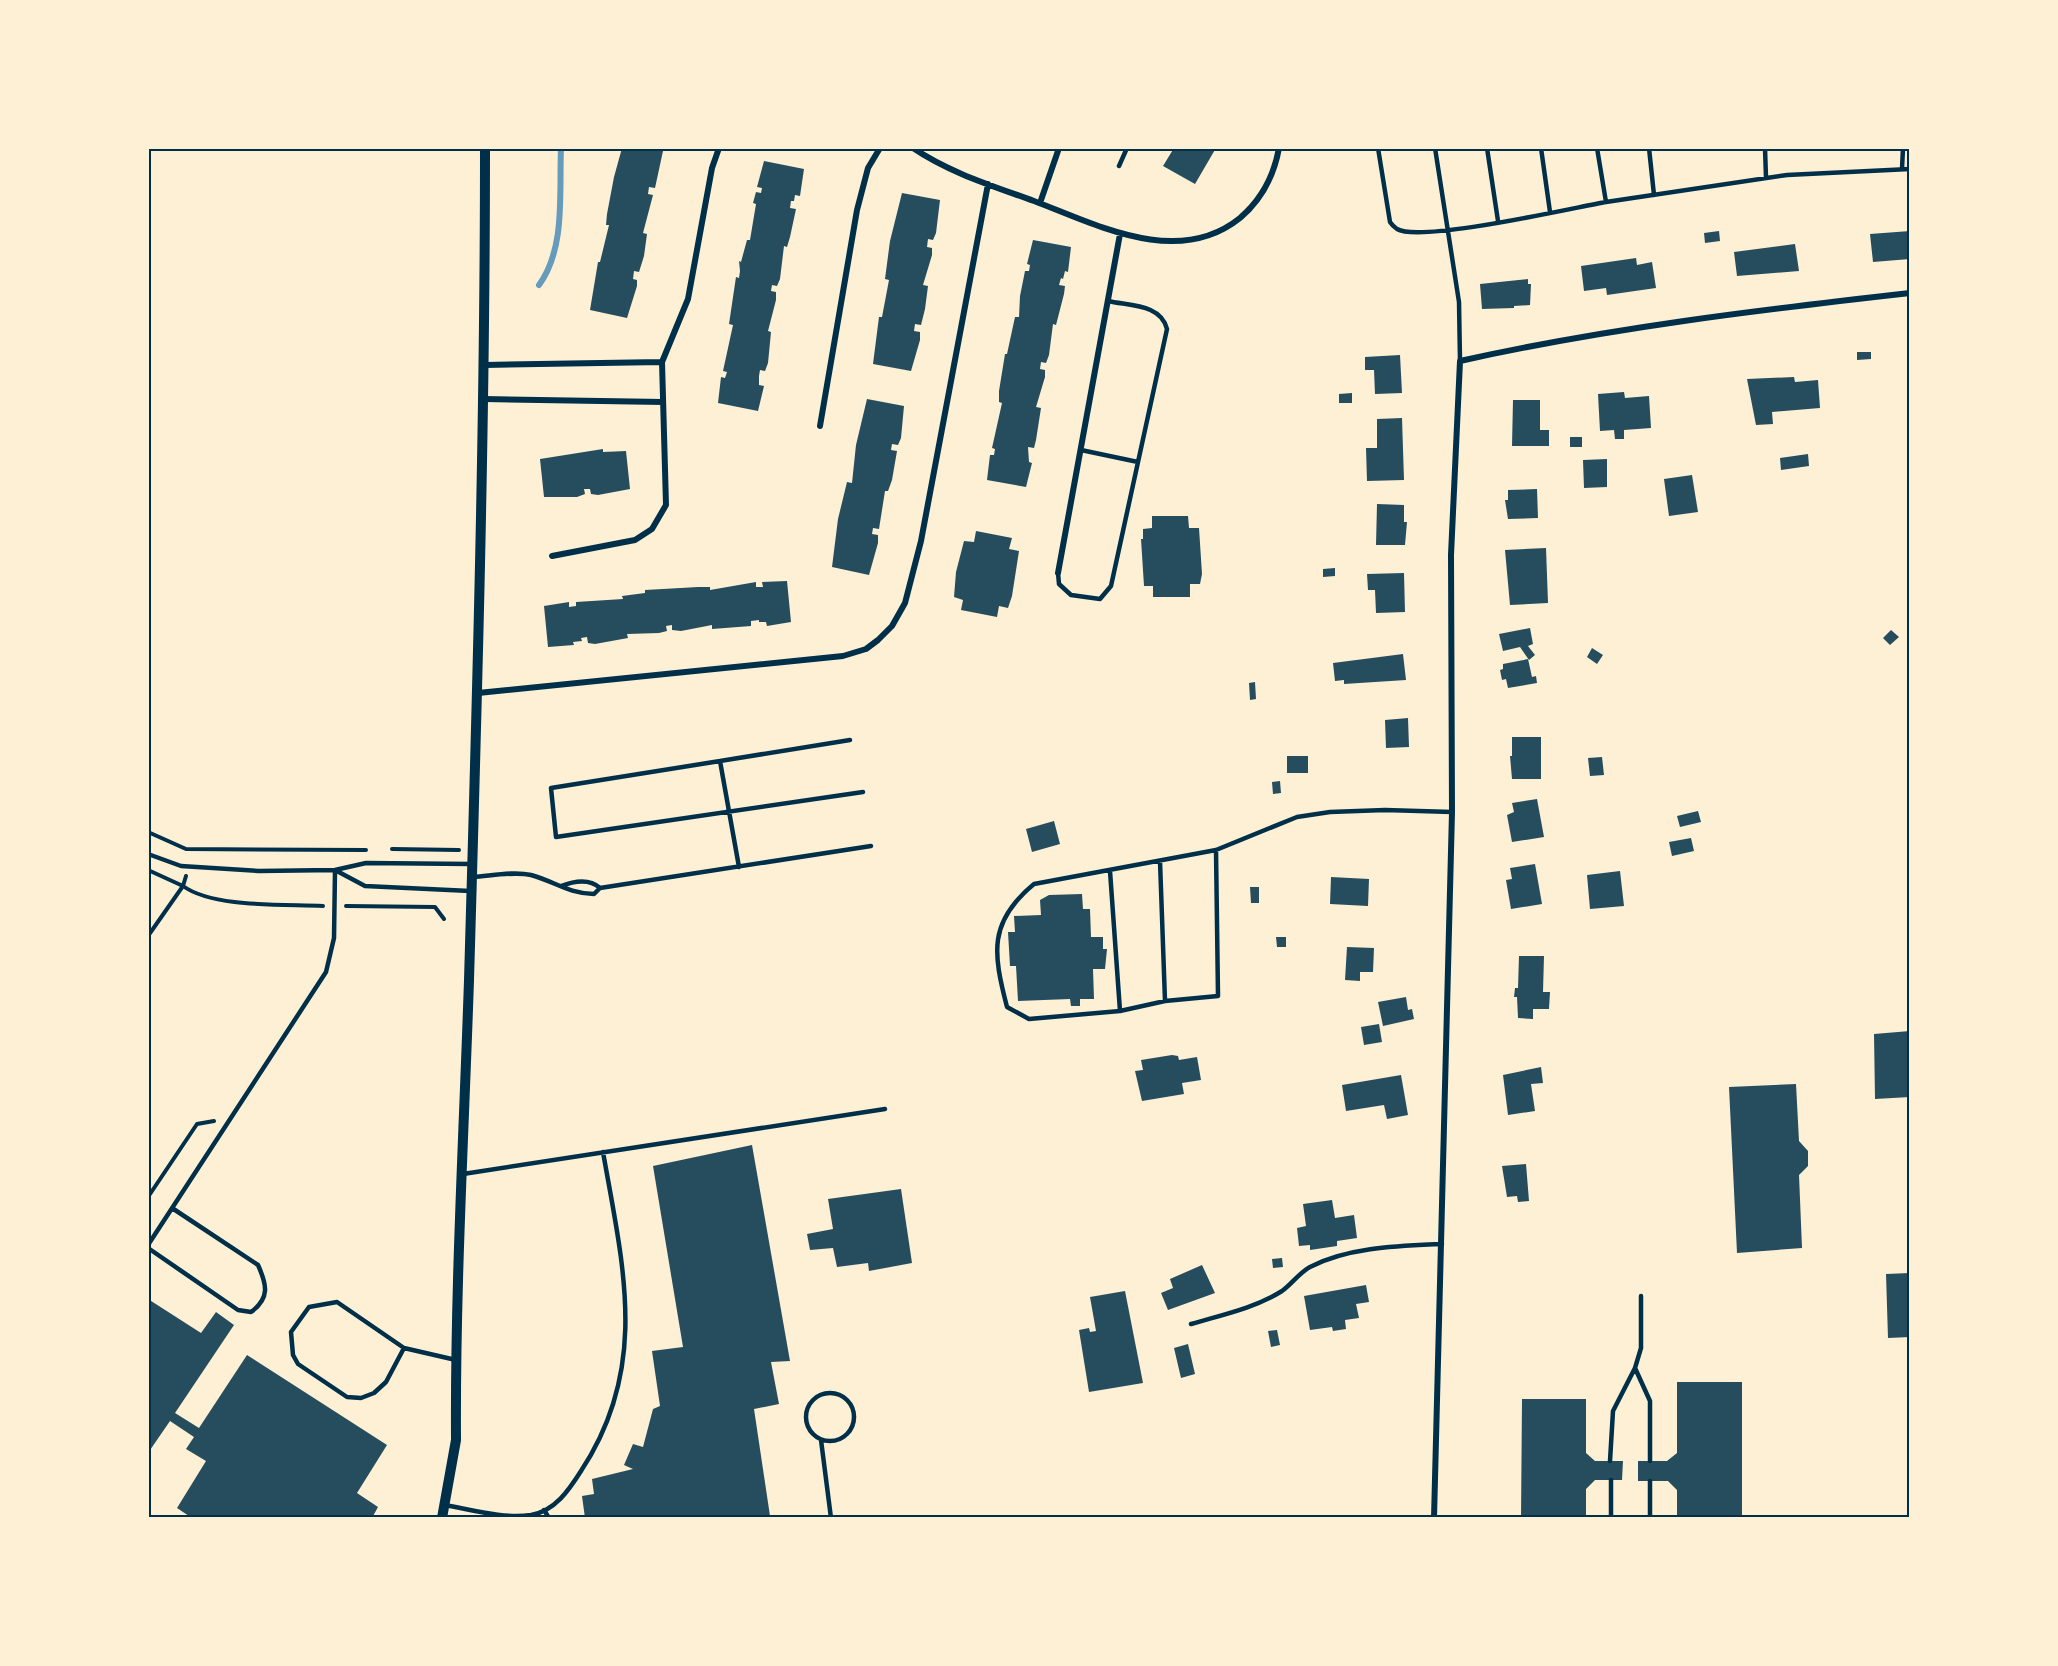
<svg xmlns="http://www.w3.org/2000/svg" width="2058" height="1666" font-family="Signika,sans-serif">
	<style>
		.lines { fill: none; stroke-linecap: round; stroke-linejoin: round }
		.stream { stroke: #669bbc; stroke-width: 6 }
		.building { fill: #264d5e }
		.path { stroke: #003049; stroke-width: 4 }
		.service { stroke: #003049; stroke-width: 4.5 }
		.minor { stroke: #003049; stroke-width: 6 }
		.tertiary { stroke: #003049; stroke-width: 10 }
		.neatline { fill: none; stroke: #003049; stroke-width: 2 }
	</style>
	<rect width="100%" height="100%" fill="#fdf0d5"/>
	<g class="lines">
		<!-- stream -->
		<path class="stream" d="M539 285C566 248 559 193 561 148"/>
	</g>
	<!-- building -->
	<path class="building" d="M622 148H666L663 151 655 188 649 187 648 194 653 195 643 233 647 234 644 256 639 272 634 271 633 279 637 280V286L627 318 590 310 598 262H600L609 225H606L607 214 614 177Z
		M1174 148H1216L1195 184 1163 166Z
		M764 161 804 169 800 196 795 195 794 201H791L790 208 796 209 790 237 787 247 784 246 780 279 777 286 772 285 771 291 776 292V300L768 331 771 332 768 363 765 371 760 370 759 376V385L764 386 758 411 718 403 721 377 725 378 727 372 723 371 733 325 729 324 736 277 739 278 740 271 739 261 741 262 747 240H750L756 204 753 203 756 192 761 193 762 188 757 187Z
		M902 193 940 200 936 233 933 240 928 239 927 247 932 248V255L923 285 928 286 925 309 921 325 915 324 914 331 920 332V340L911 371 873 364 879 317H882L889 280 885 279 890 241Z
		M1719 231 1720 241 1705 243 1704 233Z
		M1910 231V259L1873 262 1870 234Z
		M1033 240 1071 247 1068 272 1065 271 1063 279 1061 278 1059 285 1065 286 1064 294 1056 325 1053 324 1049 355 1046 363 1041 362 1040 369 1045 370V377L1036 407 1041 408 1036 440 1034 448 1028 447 1029 462 1032 463 1026 487 987 480 990 455H994L995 449 992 448 1002 403 999 402V391L1005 354H1007L1015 317H1019L1020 296 1025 271H1029L1030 265 1027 264Z
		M1795 244 1799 271 1737 276 1734 252Z
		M1636 258 1637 265 1652 262 1656 288 1607 295 1606 288 1584 291 1581 266Z
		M1528 279V284H1531L1530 305 1514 306V308L1482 309 1480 284Z
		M1857 352H1871V359L1857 360Z
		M1400 355 1402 393 1375 394 1374 370H1365V357Z
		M1794 377 1795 382 1818 380 1820 408 1772 412 1773 424 1756 425 1747 379Z
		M1624 392 1625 398 1649 396 1651 428 1624 430V439H1615L1614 430 1600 431 1598 394Z
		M1352 393V403H1339V394Z
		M867 399 904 406 901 438 898 445 892 444 891 450 897 451 892 480 888 491H885L879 529 873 528 872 534 878 535V543L869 575 832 567 838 519 847 482 852 483 856 445Z
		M1513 400H1540V430H1549V446H1512Z
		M1402 418 1404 480 1367 481 1366 448H1377V419Z
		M1570 437H1582V447H1570Z
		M603 449V452L626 451 630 489 598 495 591 494 590 489H584L585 494 577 497H544L540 459Z
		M1808 454 1809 466 1781 470 1780 458Z
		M1607 459V487L1584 488 1583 460Z
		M1692 475 1698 512 1669 516 1664 479Z
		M1537 489 1538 518 1508 519 1505 500H1508V490Z
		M1377 504 1404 505V522H1407L1405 545H1376Z
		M1152 516H1188L1189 528H1199L1202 574 1200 584H1190V597H1153V586H1144L1141 539H1143V529L1152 528Z
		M976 531 1012 538 1009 549 1019 551 1012 596 1008 608 999 606 997 617 961 610 963 600 954 597 956 572 964 541 974 542Z
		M1546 548 1548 603 1510 605 1505 550Z
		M1335 568V576L1323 577V569Z
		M1404 573 1405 612 1376 613 1375 590H1368L1367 574Z
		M787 581 791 622 767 626 766 622H759V620L751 621V626L712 629V625L681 631 672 630V625L666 626 667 631 659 633 627 634 628 638 595 644 588 643 587 637 581 638 582 641 573 642 574 645 548 647 544 606 569 602V607L576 606V602L623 599 622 596 645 593V590L698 587H710V590L756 582V587H763L762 582Z
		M1530 628 1533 644 1528 646 1535 655 1529 660 1520 647 1503 651 1499 634Z
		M1891 630 1899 637 1890 645 1883 638Z
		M1592 648 1603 655 1597 664 1587 657Z
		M1403 654 1406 680 1344 684V680L1335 681 1333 663Z
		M1528 659 1532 677 1536 676 1537 683 1508 688 1506 679 1502 680 1500 670 1503 669V664Z
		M1255 682 1256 699 1250 700 1249 683Z
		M1408 718 1409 747 1386 748 1385 720Z
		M1512 737H1541V779H1512L1510 756H1512Z
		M1287 756H1308V773H1287Z
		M1602 757 1604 775 1590 776 1588 758Z
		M1280 781 1281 793 1273 794 1272 782Z
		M1537 799 1544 837 1512 842 1507 815 1514 812 1512 803Z
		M1698 811 1701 822 1680 827 1677 816Z
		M1054 821 1060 844 1032 852 1026 829Z
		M1691 838 1694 851 1672 856 1669 842Z
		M1535 864 1542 904 1511 909 1506 880 1512 879 1510 868Z
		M1620 871 1624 906 1590 909 1587 875Z
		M1331 877 1369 879 1368 906 1330 904Z
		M1250 887H1259V903H1251Z
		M1082 894 1083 909H1090L1091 937H1103V949H1107L1105 969H1093L1094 999H1080V1006H1071L1070 999 1018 1001 1016 966H1010L1008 932H1015L1014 916 1041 915 1040 900 1049 895Z
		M1276 937H1286V947H1277Z
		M1347 947 1374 948 1373 972H1360V981L1345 980Z
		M1519 956H1544L1543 992H1550L1549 1009H1533V1019L1518 1018 1517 997H1514L1515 988H1518Z
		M1406 997 1408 1010 1412 1009 1414 1019 1383 1026 1378 1002Z
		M1379 1024 1382 1042 1364 1045 1361 1027Z
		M1910 1031V1097L1875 1099 1874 1034Z
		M1172 1055 1178 1056 1179 1060 1197 1057 1201 1080 1182 1083 1184 1094 1142 1101 1135 1071 1143 1070 1141 1060Z
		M1541 1067 1543 1083 1531 1084 1535 1111 1508 1115 1503 1075Z
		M1401 1075 1408 1115 1387 1119 1384 1105 1346 1111 1342 1085Z
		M1796 1084 1799 1141 1808 1151V1166L1799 1175 1802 1248 1737 1253 1729 1087Z
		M752 1145 790 1361 771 1362 779 1404 754 1409 770 1516 585 1518 582 1496 594 1494 592 1479 633 1469 624 1465 633 1444 643 1447 653 1409 660 1406 652 1351 683 1347 653 1166Z
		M1526 1164 1529 1201 1518 1202 1517 1196 1507 1197 1502 1166Z
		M901 1189 912 1263 869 1271 868 1263 837 1267 833 1248 810 1250 807 1234 833 1229 828 1199Z
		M1332 1200 1335 1218 1354 1215 1357 1238 1337 1241V1246L1310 1250V1245L1299 1246 1297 1228 1306 1226 1303 1204Z
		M1282 1258 1283 1267 1273 1268 1272 1259Z
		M1202 1265 1215 1293 1168 1310 1161 1293 1173 1288 1170 1279Z
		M1910 1273V1337L1888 1338 1886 1274Z
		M1366 1285 1369 1302 1356 1304 1359 1318 1345 1320 1346 1329 1333 1331 1332 1327 1310 1330 1304 1296Z
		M1125 1291 1143 1383 1089 1392 1079 1330 1089 1328 1090 1332 1096 1331 1090 1297Z
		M148 1299 201 1333 216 1312 234 1325 175 1413 199 1428 247 1355 387 1445 357 1493 378 1507 372 1518H192L177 1508 206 1461 186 1449 194 1437 170 1421 148 1453Z
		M1277 1330 1280 1345 1271 1347 1268 1331Z
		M1188 1344 1195 1374 1181 1378 1174 1348Z
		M1677 1382H1742V1518H1677V1490L1668 1481H1638V1461H1667L1677 1453Z
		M1522 1399H1586V1453L1595 1461H1623L1622 1480H1595L1586 1489V1518H1521Z"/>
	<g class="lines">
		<!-- path -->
		<path class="path" d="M148 832 186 849 366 850
			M392 849 459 850
			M148 870 183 886 186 876
			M346 906 435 907 444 919
			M148 936 183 886C213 908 285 904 323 906
			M148 1197 197 1124 214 1121"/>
		<!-- service -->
		<path class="service" d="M1378 148 1390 222C1392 225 1394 227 1397 229 1420 243 1572 208 1606 202L1597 148
			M1435 148 1459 302 1460 361
			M1487 148 1498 221
			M1541 148 1550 212
			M1649 148 1654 195
			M1765 148 1766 178
			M1119 166 1127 148
			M1902 169 1903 148
			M1606 202 1787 175 1910 169
			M1081 450 1138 462
			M1058 573 1059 584 1071 595 1100 599 1111 586 1167 329C1161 304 1130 306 1108 301
			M720 761 850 740
			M1216 850 1218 996 1165 1001 1120 1011 1029 1019 1007 1007C993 953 988 922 1034 884L1216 850 1297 817 1330 812 1385 810 1452 812
			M148 854 181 866 259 871 335 870 366 863 471 864
			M1160 861 1165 1001
			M739 867 720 761 551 788 556 837 863 792
			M335 870 365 886 470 891
			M1110 871 1120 1011
			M473 877C490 876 514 871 531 875 556 882 567 893 594 894L600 888C589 878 574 881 561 886
			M600 888 871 846
			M463 1174 885 1109
			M148 1245 326 972 334 938 335 870
			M148 1248 238 1310 251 1312C270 1298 267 1285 258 1265L172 1208
			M1191 1324C1221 1315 1255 1308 1282 1291 1292 1284 1300 1272 1310 1267 1349 1247 1399 1246 1442 1244
			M404 1348 386 1382 374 1393 361 1398 347 1397 298 1364 293 1355 291 1332 309 1307 337 1302 404 1348 456 1360
			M1635 1368 1650 1401V1461
			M806 1417a24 24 0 1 1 48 0a24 24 0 1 1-48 0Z
			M821 1440 831 1518
			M1610 1461 1613 1411 1635 1368 1641 1348V1296
			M1611 1480V1518
			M1650 1481V1518
			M445 1505C473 1510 503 1519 531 1515 555 1511 569 1490 581 1471 650 1367 623 1266 603 1152
			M544 1510 549 1518"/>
		<!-- minor -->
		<path class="minor" d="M913 148C950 173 993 186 1034 201 1097 225 1178 268 1240 218 1261 200 1274 176 1279 148
			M1040 203 1059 148
			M485 365 662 362
			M484 399 663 402
			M820 426 857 210 868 168 880 148
			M552 556 635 540 652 529 666 505 662 362 688 299 712 168 719 148
			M1058 573 1120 234
			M478 693 843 656 866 649 878 640 892 626 905 603 921 541 988 184
			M1434 1518 1452 812 1451 555 1460 361C1608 328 1759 310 1910 293"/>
		<!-- tertiary -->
		<path class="tertiary" d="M442 1518 456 1440C455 1287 464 1133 469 980 477 703 485 426 485 148"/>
	</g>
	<!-- border -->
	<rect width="2058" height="1666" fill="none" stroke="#fdf0d5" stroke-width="300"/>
	<rect x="150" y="150" width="1758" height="1366" class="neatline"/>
</svg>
